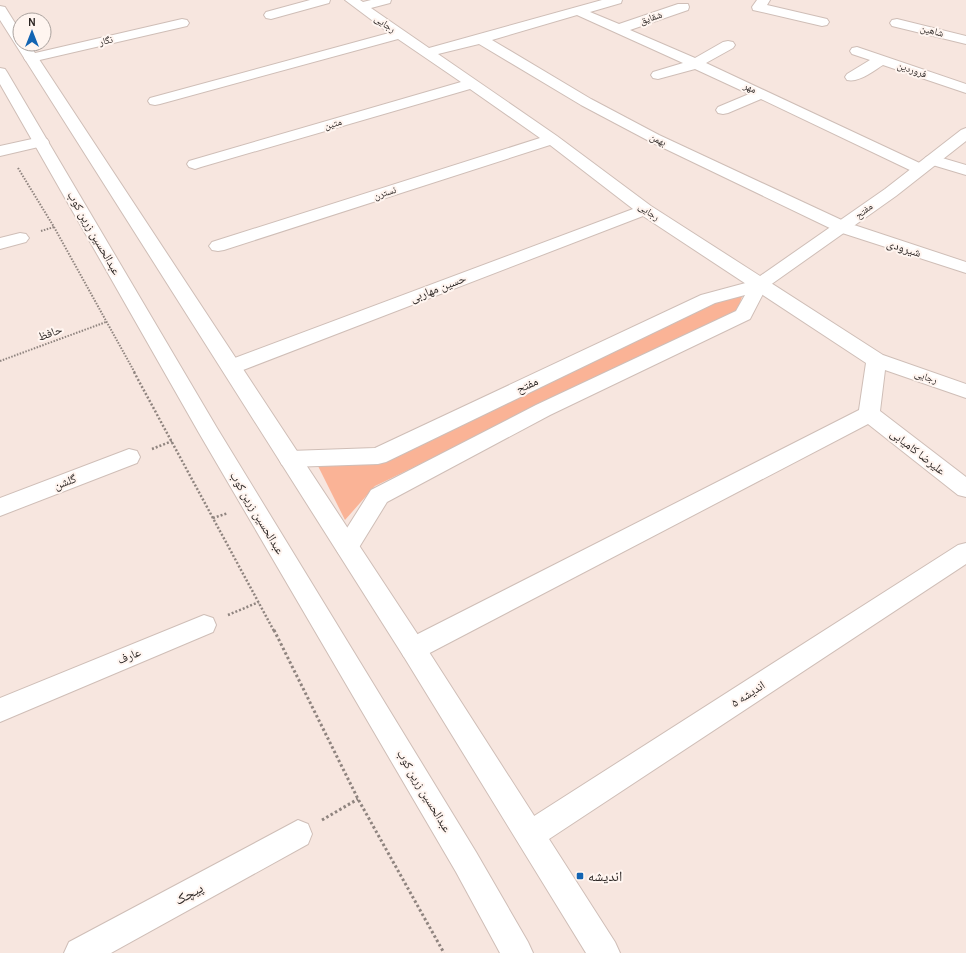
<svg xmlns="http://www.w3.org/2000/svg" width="966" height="953" font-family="Karla,'Noto Naskh Arabic',sans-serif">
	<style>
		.green { fill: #fab396 }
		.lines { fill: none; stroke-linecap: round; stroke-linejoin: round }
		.minor-casing { stroke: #cfbeb7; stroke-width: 2 }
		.tertiary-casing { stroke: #cfbeb7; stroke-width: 2 }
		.secondary-casing { stroke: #cfbeb7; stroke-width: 2 }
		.path-far2 { stroke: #8f847f; stroke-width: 2; stroke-dasharray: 1.5 1.5; stroke-linecap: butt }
		.path-far1 { stroke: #8f847f; stroke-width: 2.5; stroke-dasharray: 2 2; stroke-linecap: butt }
		.path { stroke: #8f847f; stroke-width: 3; stroke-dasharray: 2.5 2.5; stroke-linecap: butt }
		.minor { fill: #fff; fill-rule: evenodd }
		.tertiary { fill: #fff; fill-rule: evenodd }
		.secondary { fill: #fff; fill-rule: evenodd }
		.poi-dot { fill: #1364b2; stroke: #fff5f0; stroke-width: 1.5 }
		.labels { text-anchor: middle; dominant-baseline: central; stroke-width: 4; stroke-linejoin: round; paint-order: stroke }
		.far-street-label { font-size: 10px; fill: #2b2523; stroke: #fff5f0 }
		.street-label { font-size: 12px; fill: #2b2523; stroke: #fff5f0 }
		.near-poi-label { font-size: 14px; fill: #2b2523; stroke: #fff5f0; text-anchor: start }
		.near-street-label { font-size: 14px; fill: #2b2523; stroke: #fff5f0 }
	</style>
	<rect width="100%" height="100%" fill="#f7e6df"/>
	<!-- green -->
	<path class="green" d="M743 294 737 311 375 486 345 520 318 466 376 464 717 302Z"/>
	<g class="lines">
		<defs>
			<path id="minor" d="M310 0H330L329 3 271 19 266 18 264 15 266 12Z
				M345 0H360L363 2 371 0H391L390 3 371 8 429 48 602 0H622L621 3 590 12 619 24 678 4H688L689 7 688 10 630 30 695 58 723 42 728 41 733 42 735 45 733 48 706 63 926 166 928 169 926 172 920 174 914 172 761 99 728 113 723 114 718 113 716 110 718 107 749 94 695 69 658 79 653 78 651 75 653 72 683 63 577 15 492 40 591 99 659 135 848 223 966 262V273L836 231 649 141 581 105 479 44 438 54 557 136 651 206 883 355 966 384V398L885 370 880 411 966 477V497L958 495 868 424 422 657 413 660 404 657 400 649 404 641 859 410 866 363 643 216 238 372 231 374 224 372 221 367 224 362 633 209 550 145 224 250 218 251 212 250 209 246 212 242 540 138 470 89 201 167 195 169 189 167 187 164 189 161 461 82 398 39 160 104 155 105 150 104 148 101 150 98 389 33Z
				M757 0H770L767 5 827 19 829 22 827 25 822 26 753 10 752 7Z
				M182 19 187 20 189 23 187 26 31 62 26 61 24 58 26 55 31 54Z
				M897 19 966 36V44L892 26 890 23 892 20Z
				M857 47 966 84V93L883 65C873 71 859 83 847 80L845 77 847 74 870 60 852 54 850 51 852 48Z
				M41 137 47 139 49 142 47 145 0 156V146Z
				M932 155 966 165V175L926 163 924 160 926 157Z
				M20 233 26 234 29 238 26 242 0 249V238Z
				M129 449 137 451 140 457 137 463 0 516V498Z
				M966 543V564L540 845 530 849 520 845 516 835 520 825 958 545Z
				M204 615 213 618 216 625 213 632 0 722V698Z
				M298 820 308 824 312 834 308 844 111 953H64L69 942Z"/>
			<path id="tertiary" d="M966 128V141L896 196 766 288 750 319 550 415 387 502 355 554 347 556 339 554 335 547 371 490 536 405 736 311 745 295 715 303 386 462 378 464 290 467 282 465 279 459 282 453 290 451 375 448 701 295 753 281 885 189 961 130Z"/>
			<path id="secondary" d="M0 6 5 7 20 31V44H29L422 641 615 942 620 953H586L404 657 0 20Z
				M0 68 5 69 7 72 217 428 476 852 528 942 533 953H500L456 872 199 433 0 84Z"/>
		</defs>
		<!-- minor casing -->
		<use href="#minor" class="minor-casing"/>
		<!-- tertiary casing -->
		<use href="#tertiary" class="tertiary-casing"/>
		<!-- secondary casing -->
		<use href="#secondary" class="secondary-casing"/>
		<!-- path-far2 -->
		<path class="path-far2" d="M18 168 54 227 135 373
			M41 231 54 227
			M0 361 106 322"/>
		<!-- path-far1 -->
		<path class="path-far1" d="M134 372 274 631
			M152 449 172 441
			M213 518 228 513
			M228 615 259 602"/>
		<!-- path -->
		<path class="path" d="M274 630 358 799 444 953
			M322 820 358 799"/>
		<!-- minor -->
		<use href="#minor" class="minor"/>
		<!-- tertiary -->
		<use href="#tertiary" class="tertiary"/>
		<!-- secondary -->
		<use href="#secondary" class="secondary"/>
	</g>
	<!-- markers -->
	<rect class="poi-dot" x="576" y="872" width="8" height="8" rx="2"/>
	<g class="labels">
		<!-- far-street labels -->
		<g class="far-street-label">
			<text transform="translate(651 18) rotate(-19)">شقایق</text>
			<text transform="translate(385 24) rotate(35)">رجایی</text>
			<text transform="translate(932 31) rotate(14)">شاهین</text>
			<text transform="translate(106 41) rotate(-13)">نگار</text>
			<text transform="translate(912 70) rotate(19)">فروردین</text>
			<text transform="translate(750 88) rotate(25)">مهر</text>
			<text transform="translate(333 124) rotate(-16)">متین</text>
			<text transform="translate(658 140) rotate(26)">بهمن</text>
			<text transform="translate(385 193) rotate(-18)">نسترن</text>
			<text transform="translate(864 211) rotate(-37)">مفتح</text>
			<text transform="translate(649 212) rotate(35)">رجایی</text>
			<text transform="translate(926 377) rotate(19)">رجایی</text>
		</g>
		<!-- street labels -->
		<g class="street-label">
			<text transform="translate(94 233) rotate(60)">عبدالحسین زرین کوب</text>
			<text transform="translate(904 248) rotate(18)">شیرودی</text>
			<text transform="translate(438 288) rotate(-21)">حسین مهاربی</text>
			<text transform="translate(50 333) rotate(-20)">حافظ</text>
			<text transform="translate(527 385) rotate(-25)">مفتح</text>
			<text transform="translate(918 452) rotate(38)">علیرضا کامیابی</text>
			<text transform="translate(65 482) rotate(-21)">گلشن</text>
			<text transform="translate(257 513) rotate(59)">عبدالحسین زرین کوب</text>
			<text transform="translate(129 656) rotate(-23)">عارف</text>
			<text transform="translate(748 694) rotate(-33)">اندیشه ۵</text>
			<text transform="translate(424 791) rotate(59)">عبدالحسین زرین کوب</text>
		</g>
		<!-- near-poi labels -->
		<g class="near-poi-label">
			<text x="588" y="876">اندیشه</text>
		</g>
		<!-- near-street labels -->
		<g class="near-street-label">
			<text transform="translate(189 894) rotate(-29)">پیچک</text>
		</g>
	</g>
	<!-- north arrow -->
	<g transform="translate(32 32)"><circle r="19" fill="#fff5f0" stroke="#aaa29e"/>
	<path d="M0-3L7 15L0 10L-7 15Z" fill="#1364b2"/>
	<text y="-6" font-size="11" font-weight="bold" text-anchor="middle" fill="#2b2523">N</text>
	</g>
</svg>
